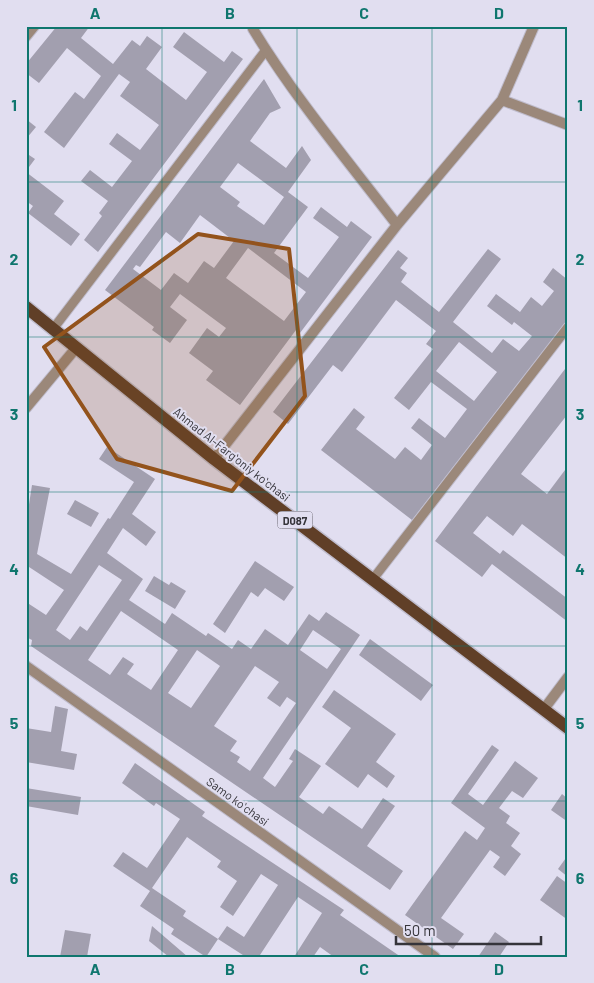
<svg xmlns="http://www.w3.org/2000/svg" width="594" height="983" font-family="Barlow,sans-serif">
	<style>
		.building { fill: #a29faf; fill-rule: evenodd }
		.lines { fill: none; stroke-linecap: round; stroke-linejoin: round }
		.lane-casing { stroke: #bfbccc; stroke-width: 11 }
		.street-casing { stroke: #bfbccc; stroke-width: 12 }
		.primary-casing { stroke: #bfbccc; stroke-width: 15 }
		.lane { stroke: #9b887a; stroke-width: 9 }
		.street { stroke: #9b887a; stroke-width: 10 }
		.primary { stroke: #603f27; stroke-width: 12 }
		.marked { fill: #93531c; fill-opacity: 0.2; stroke: #93531c; stroke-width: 4; stroke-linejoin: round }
		.grid { fill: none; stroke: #0f766e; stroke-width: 1; stroke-opacity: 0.55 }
		.labels { text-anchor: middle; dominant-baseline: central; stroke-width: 4; stroke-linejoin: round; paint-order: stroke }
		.shield { fill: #e1def0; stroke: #696771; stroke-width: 1 }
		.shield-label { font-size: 11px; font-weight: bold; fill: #35343a }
		.street-label { font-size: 12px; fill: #35343a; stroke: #e1def0 }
		.neatline { fill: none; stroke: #0f766e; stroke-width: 2 }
		.grid-label { font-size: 16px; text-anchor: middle; font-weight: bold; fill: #0f766e }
	</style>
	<rect width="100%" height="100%" fill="#e1def0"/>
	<!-- building -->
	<path class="building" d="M57 26H90L81 38 113 64 132 40 140 46 147 36 162 47 146 69 186 100 207 72 173 47 184 32 224 62 232 51 243 59 98 252 84 240 102 216 99 213 108 201 81 181 90 170 112 187 132 161 109 144 117 133 140 150 159 125 120 96 130 82 119 74 64 148 44 132 75 92 84 99 101 76 67 48 39 83 26 73V64Z
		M264 79 281 108 270 113 250 141 286 168 302 146 311 160 288 192 308 207 274 253 308 278 339 237 313 218 321 207 347 227 351 221 372 237 300 333 296 330 240 405 206 380 213 371 189 353 207 328 219 337 226 328 180 294 170 307 187 320 170 343 152 330 154 327 105 290ZM238 163 284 197 264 225 237 206 240 202 220 187ZM200 215 234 241 214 268 204 261 188 283 174 273 161 290 133 269 136 265 140 267 166 232 180 243ZM248 248 306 292 284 321 226 278Z
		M26 119 36 127 26 139Z
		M26 153 35 159 26 171Z
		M26 172 64 201 54 214 80 234 71 246 28 213 33 206 26 201Z
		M488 249 501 259 453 322 492 353 503 339 519 351 532 336 514 322 512 325 487 306 496 294 520 312 531 297 542 306 554 291 543 282 553 268 568 280V319L412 520 321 450 354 408 365 417 356 429 395 459 405 447 421 460 432 445 411 428 419 418 445 438 467 409 431 382 409 410 394 398 433 349 426 344 436 331 396 300 342 372 333 365 288 424 273 412 398 250 408 258 400 268 407 273 401 282 439 312ZM459 342 497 372 474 401 436 371Z
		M568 365V416L567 415 521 474 547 494 568 466V559L522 524 513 536 487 516 473 533 500 554 503 550 568 599V622L492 564 482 577 435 541Z
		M107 447 155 479 132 514 156 532 146 546 123 528 107 553 143 579 129 600 165 624 172 613 206 636 208 633 232 649 238 640 251 649 265 629 288 645 309 614 319 621 326 612 360 635 263 778 275 787 293 761 289 759 295 749 321 766 299 797 323 814 329 806 362 829 383 798 395 806 367 846 403 871 390 890 31 646 32 640 26 637V602L46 615 64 590 26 565V524L32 485 50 488 37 554 71 574 108 518 110 519 134 482 99 459ZM99 565 122 580 87 631 80 626 70 640 56 630ZM121 611 178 650 151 690 127 674 134 664 123 657 110 675 88 660ZM313 630 341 649 327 669 300 650ZM197 650 220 666 191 708 168 693ZM255 666 279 682 267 698 280 707 287 697 296 703 250 771 237 762 240 757 230 751 237 741 214 726Z
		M75 500 99 513 91 527 67 514Z
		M255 561 294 587 284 601 265 588 258 597 251 592 225 633 213 624Z
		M154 576 169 585 171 582 186 591 175 609 145 591Z
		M370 639 433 685 421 701 359 655Z
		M334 690 396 734 376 762 395 776 387 788 368 774 358 788 325 764 351 728 322 707Z
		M55 706 68 709 61 751 77 754 74 770 26 762V728L51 732Z
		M492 745 499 750 468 794 483 805 515 761 538 778 523 798 512 791 499 808 510 816 506 823 520 833 511 846 521 854 505 876 493 867 500 857 490 850 441 918 464 934 453 949 405 915 465 831 477 840 485 828 451 803Z
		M135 763 205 812 202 816 344 910 340 915 401 957H334L320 947 313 957H294L322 913 298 897 260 955 262 957H246L218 939 227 926 244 937 278 885 261 874 233 916 220 907 237 881 217 867 221 861 187 837 152 888 186 911 183 916 218 939 206 957 171 934 174 929 140 906 150 891 113 866 123 852 147 868 180 819 156 803 154 806 122 783Z
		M26 788 81 797 78 815 26 806Z
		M562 794 568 799V822L551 810Z
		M568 855V877L558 869Z
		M557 876 568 884V920L540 900Z
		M152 926 188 957H169L149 941Z
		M65 930 91 934 87 957H60Z
		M495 932 509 942 499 957H478Z"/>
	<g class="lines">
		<defs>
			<path id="lane" d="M26 37 35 26
				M53 329 266 50
				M373 579 568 327"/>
			<path id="street" d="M253 26V29C295 98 348 161 397 225
				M502 100 534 26
				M26 408 76 348
				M214 459 397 225 502 100 568 125
				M26 666 435 957
				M544 709 568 677"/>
			<path id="primary" d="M26 307 214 459 568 728"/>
		</defs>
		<!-- lane casing -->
		<use href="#lane" class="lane-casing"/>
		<!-- street casing -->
		<use href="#street" class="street-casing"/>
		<!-- primary casing -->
		<use href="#primary" class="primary-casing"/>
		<!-- lane -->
		<use href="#lane" class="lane"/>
		<!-- street -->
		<use href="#street" class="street"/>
		<!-- primary -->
		<use href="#primary" class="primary"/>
	</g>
	<!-- marked area -->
	<path class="marked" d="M198 234 289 249 305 396 232 491 117 459 44 347Z"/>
	<!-- grid -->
	<path class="grid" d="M162 26V957M297 26V957M432 26V957M26 182H568M26 337H568M26 492H568M26 646H568M26 801H568"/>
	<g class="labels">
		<!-- shield labels -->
		<rect class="shield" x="277.5" y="511.5" width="35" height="17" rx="4"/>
		<g class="shield-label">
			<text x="295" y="520">D087</text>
		</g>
		<!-- street labels -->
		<g class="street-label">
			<text transform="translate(232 454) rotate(38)">Ahmad Al-Fargʻoniy koʻchasi</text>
			<text transform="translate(238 801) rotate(36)">Samo koʻchasi</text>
		</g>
	</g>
	<!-- border -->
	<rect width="594" height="983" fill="none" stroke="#e1def0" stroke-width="55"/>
	<!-- scale -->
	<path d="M396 936v8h145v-8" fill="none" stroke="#35343a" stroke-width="2.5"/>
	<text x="404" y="936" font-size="15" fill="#35343a" stroke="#e1def0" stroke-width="4" paint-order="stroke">50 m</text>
	<rect x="28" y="28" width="538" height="928" class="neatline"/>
	<g class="grid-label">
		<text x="95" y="19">A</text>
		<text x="230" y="19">B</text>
		<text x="364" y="19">C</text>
		<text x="499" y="19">D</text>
		<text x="14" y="111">1</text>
		<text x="580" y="111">1</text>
		<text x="14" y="265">2</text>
		<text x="580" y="265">2</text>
		<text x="14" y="420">3</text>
		<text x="580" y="420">3</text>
		<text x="14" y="575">4</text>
		<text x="580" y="575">4</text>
		<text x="14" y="729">5</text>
		<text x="580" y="729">5</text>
		<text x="14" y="884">6</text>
		<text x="580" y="884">6</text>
		<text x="95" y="975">A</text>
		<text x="230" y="975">B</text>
		<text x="364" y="975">C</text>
		<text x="499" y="975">D</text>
	</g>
</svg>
